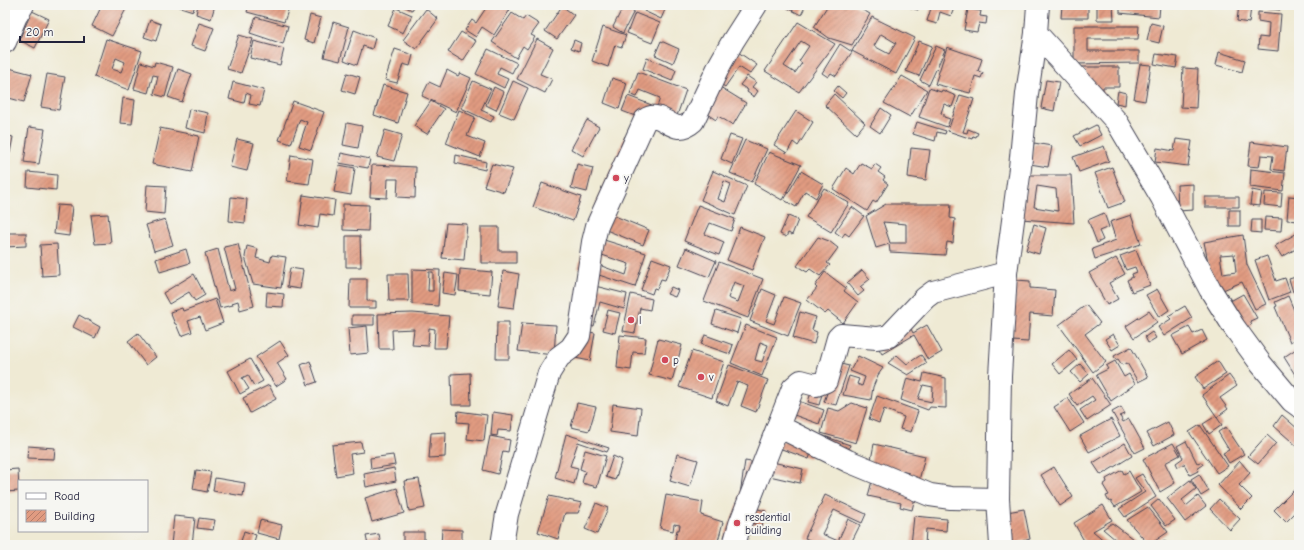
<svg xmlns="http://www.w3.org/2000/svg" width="1304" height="550" font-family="'Comic Neue',sans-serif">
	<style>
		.building { fill: url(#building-hatch); fill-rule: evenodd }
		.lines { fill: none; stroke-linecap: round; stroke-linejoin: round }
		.minor-casing { stroke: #414052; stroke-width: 24 }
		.tertiary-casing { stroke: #414052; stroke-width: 24 }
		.minor { stroke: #fff; stroke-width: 22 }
		.tertiary { stroke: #fff; stroke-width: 22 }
		.poi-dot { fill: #d1495b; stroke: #f6f6f2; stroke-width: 1.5 }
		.labels { text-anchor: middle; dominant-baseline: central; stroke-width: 4; stroke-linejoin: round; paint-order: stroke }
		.poi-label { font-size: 11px; fill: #22223b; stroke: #f6f6f2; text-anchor: start }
	</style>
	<defs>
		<pattern id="building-hatch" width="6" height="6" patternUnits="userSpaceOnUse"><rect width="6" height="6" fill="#e19b81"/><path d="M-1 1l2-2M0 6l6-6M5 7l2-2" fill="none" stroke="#b67e6b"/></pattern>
	</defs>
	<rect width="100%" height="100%" fill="#f6f6f2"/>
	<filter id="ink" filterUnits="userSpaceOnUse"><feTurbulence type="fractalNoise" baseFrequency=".025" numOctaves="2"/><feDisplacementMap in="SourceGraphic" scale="8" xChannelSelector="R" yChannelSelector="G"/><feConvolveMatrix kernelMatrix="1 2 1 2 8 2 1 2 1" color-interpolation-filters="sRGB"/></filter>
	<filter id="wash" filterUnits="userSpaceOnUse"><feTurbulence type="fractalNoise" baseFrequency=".012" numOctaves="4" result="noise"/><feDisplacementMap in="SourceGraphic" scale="16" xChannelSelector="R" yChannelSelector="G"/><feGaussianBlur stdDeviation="0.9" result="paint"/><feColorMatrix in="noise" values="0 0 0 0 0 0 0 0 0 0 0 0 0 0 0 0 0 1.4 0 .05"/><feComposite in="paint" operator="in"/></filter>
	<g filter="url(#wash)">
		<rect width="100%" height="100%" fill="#efead4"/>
		<g id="blocks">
			<!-- building -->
			<path class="building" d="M102 5H119L126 9 112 36 92 26Z
				M174 5H195L193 11Z
				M198 5H215L211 19 196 14Z
				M249 5H290L284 22 247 12Z
				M401 5H415L412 10Z
				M488 5H506L511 8 494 35 482 27 476 37 465 30 472 20 476 23Z
				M624 5H637L623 33 613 27Z
				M647 5H667L661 19 644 11Z
				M782 5H806L801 15Z
				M828 5H854L870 14 852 45 829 38 814 27Z
				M902 5H919L918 10Z
				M932 5H944L954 8 951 16 940 12 937 24 927 21Z
				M1062 5H1088V18H1061Z
				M1097 5H1113L1114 20H1097Z
				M1120 5H1160L1159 17 1120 13Z
				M1239 5H1281L1280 10 1251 7 1249 23 1237 21Z
				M562 6 574 15 557 39 545 31Z
				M396 8 412 15 403 33 388 26Z
				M426 9 438 19 416 49 403 40Z
				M968 9 981 11 980 16 987 17 986 24 979 23 977 32 964 30Z
				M32 11 49 19 35 48 19 40Z
				M1258 12 1281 14 1278 51 1258 49 1259 37 1268 38 1269 23 1258 21Z
				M512 13 523 20 526 16 539 24 531 35 535 37 527 49 523 46 516 58 492 42Z
				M635 13 660 23 652 43 627 33Z
				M310 15 321 18 314 43 304 40Z
				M256 17 288 26 283 44 250 33Z
				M872 17 915 38 896 74 852 51ZM881 34 896 43 889 54 874 46Z
				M150 20 161 24 156 41 144 37Z
				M333 22 349 27 340 61 324 57Z
				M798 22 835 44 799 92 765 71ZM801 41 809 46 799 61 802 63 795 73 784 66Z
				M199 23 214 28 205 51 191 46Z
				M1151 23 1163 26 1159 43 1147 40Z
				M1074 26H1139L1138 39H1088V51H1139V63L1074 64Z
				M603 27 626 35 622 47 615 45 608 67 592 61Z
				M354 30 375 38 372 49 363 46 357 65 344 60Z
				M461 32 476 41 463 61 448 52Z
				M239 35 253 39 241 73 227 69Z
				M106 39 142 51 129 90 94 77ZM116 58 125 62 121 72 112 69Z
				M537 39 553 48 540 74 552 79 545 93 517 79Z
				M574 40 581 43 579 51 571 48Z
				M254 41 284 49 280 65 250 58Z
				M661 41 679 49 673 63 655 55Z
				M919 41 932 46 919 76 906 71Z
				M840 44 852 52 836 76 831 73 828 77 822 73Z
				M936 46 945 50 929 85 920 80Z
				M947 47 982 59 978 71 983 73 981 78 975 76 970 93 935 84Z
				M732 48 757 65 750 74 739 67 725 87 711 77Z
				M395 49 413 55 410 66 403 64 397 83 385 80Z
				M488 49 517 63 512 73 500 67 497 74 508 79 504 88 476 74Z
				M1219 52 1245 60 1242 72 1216 65Z
				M1156 54 1178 57 1176 68 1154 64Z
				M647 58 676 70 672 81 643 69Z
				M141 62 154 66 155 62 173 67 165 97 154 94 158 76 153 75 148 93 134 89Z
				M1140 64 1151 65 1145 101 1134 99Z
				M5 67 32 74 24 102 5 97Z
				M1081 67H1119V87H1103V98Z
				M1183 68 1198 69 1196 108 1181 107Z
				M178 69 192 74 182 102 168 97Z
				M447 70 458 76 460 73 471 78 456 112 422 96 429 82 440 87Z
				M638 72 686 90 672 130 622 111 628 96 657 107 660 98 640 90 637 97 630 94Z
				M347 73 360 77 355 94 342 90Z
				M47 74 65 77 59 110 41 107Z
				M747 76 756 82 752 87 758 91 754 97 747 92 748 90 740 85Z
				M902 76 927 90 910 117 884 103Z
				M612 78 627 83 619 109 604 103Z
				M1046 80 1059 82 1054 111 1041 108Z
				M473 81 491 89 481 110 494 116 491 122 461 108Z
				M513 81 528 88 514 119 499 113Z
				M233 82 264 90 260 106 249 104 251 95 246 93 244 103 229 99Z
				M712 82 746 103 733 125 718 116 716 120 707 114Z
				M383 85 407 92 398 123 374 115Z
				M838 86 846 93 842 98 834 91Z
				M494 87 504 92 496 110 486 105Z
				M929 88 941 92 942 90 956 96 952 107 944 104 941 113 944 114V117L950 119 947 127 919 117Z
				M1118 91 1126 93 1125 105 1116 103Z
				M834 94 865 123 856 134 825 105Z
				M960 95 974 99 963 132 967 133 968 129 978 133 976 137 973 136 972 139 948 131Z
				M123 98 135 100 132 124 120 123Z
				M293 101 324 112 311 150 299 146 307 122 300 119 291 144 279 140Z
				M431 101 444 109 427 134 414 126Z
				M881 108 891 115 880 133 870 126Z
				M189 109 208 113 205 133 185 128Z
				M459 110 475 117 467 136 485 143 480 157 446 143Z
				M796 111 813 122 798 146 793 142 787 153 774 145Z
				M587 120 599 127 583 156 571 149Z
				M917 122 946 131 945 134 937 132 935 141 913 134Z
				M347 123 362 126 358 148 343 145Z
				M1096 125 1101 135 1080 146 1074 136Z
				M29 127 45 129 39 164 24 162Z
				M160 128 199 136 192 172 152 164Z
				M385 130 402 135 394 161 377 157Z
				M5 135 13 137 10 153 5 152Z
				M730 135 742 139 732 164 721 159Z
				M625 136 640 142 610 214 649 230 643 245 589 223Z
				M237 139 254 143 247 171 230 167Z
				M1176 139 1192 141 1188 166 1155 162 1157 148 1174 151Z
				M745 140 767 149 752 182 730 173Z
				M1251 142 1287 147 1284 171 1271 169 1273 156 1261 155 1259 167 1248 166Z
				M1034 143 1052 146 1048 167 1030 164Z
				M1104 146 1109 161 1079 172 1073 157Z
				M911 148 930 150 926 180 908 177Z
				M1297 148H1299V172H1296Z
				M769 152 801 165 782 200 754 184Z
				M341 153 370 159 368 168 339 163Z
				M291 155 313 159 309 184 287 181Z
				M456 155 486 162 485 170 455 163Z
				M861 163 872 169 875 164 881 168 878 172 885 177 883 180 888 184 876 203 873 201 867 211 833 189 846 168 854 174Z
				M492 164 513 169 504 192 484 186Z
				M577 164 593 168 587 192 571 188Z
				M339 165 355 168 351 195 334 192Z
				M372 165 416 167 415 198 397 197 398 179H388L387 198 370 197Z
				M1112 167 1125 202 1108 208 1095 173Z
				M1251 169 1285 173 1283 191 1250 187Z
				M713 171 747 186 735 215 701 200ZM724 181 731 184 725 202 718 199Z
				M801 171 823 184 816 198 805 191 796 207 784 200Z
				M28 172 57 175 56 190 27 187Z
				M1028 175H1071L1074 223 1021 219ZM1037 186 1056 189 1058 211 1034 207Z
				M542 183 581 197 573 221 533 207Z
				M1193 184V210L1178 211 1177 185Z
				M147 185 166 186 164 214 145 212Z
				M824 188 849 203 831 232 806 217Z
				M1252 190 1262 192 1260 206 1250 205Z
				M1265 192 1282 193 1281 207 1264 205Z
				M303 195 335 200 333 216 320 214 318 228 299 225Z
				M1289 196 1299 197V221L1287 220Z
				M231 197 247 199 245 223 229 221Z
				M1205 197H1239V207H1205Z
				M343 204 369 205 368 231 343 230Z
				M886 204H951L950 218 955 219 953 243 947 242 945 255 890 252 889 244 876 248 866 216ZM883 222 906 224V243H890Z
				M57 205 72 206 69 236 54 234Z
				M698 205 735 219 731 231 710 223 705 234 724 242 719 255 684 241Z
				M852 207 864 216 849 236 845 233 842 237 835 232Z
				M1229 210H1240V226H1229Z
				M1104 213 1109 227 1099 231 1103 240 1097 243 1088 220Z
				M108 214 111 243 95 244 91 215Z
				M1131 215 1141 244 1095 259 1092 249 1116 240 1110 222Z
				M788 216 798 220 792 235 788 233 786 237 780 234Z
				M1265 217 1282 218 1281 231 1264 230Z
				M165 219 173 245 154 251 146 225Z
				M1252 220H1261V233L1251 232Z
				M446 223 467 224 464 260 442 258Z
				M1034 224 1046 228 1039 254 1026 250Z
				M481 227H499V251H516V263H481Z
				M740 227 765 237 752 270 727 260Z
				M1299 232V247L1282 257 1275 246Z
				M5 233H26V246L5 247Z
				M588 235 646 253 635 287 578 268ZM602 255 629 264 626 275 599 265Z
				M1243 235 1247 265 1266 304 1255 309 1242 282 1211 295V277L1204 242ZM1234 254 1236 272 1223 274 1220 255Z
				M346 236H360L361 267H346Z
				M818 237 829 241 838 248 827 263 830 265 820 276 810 269 807 272 797 266Z
				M57 244 59 275 42 276 40 245Z
				M238 244 254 306 240 310 238 301 232 303 233 305 220 308 205 253 218 249 229 291 235 289 224 247Z
				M247 246 258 249 256 258 270 262 272 255 286 257 281 288 253 284 245 257Z
				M686 248 716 261 709 277 679 265Z
				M186 249 190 263 160 272 156 259Z
				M1136 250 1150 285 1132 292 1127 280 1133 277 1132 274 1137 272 1135 267 1126 270 1120 256Z
				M1267 256 1276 281 1285 278 1290 292 1269 300 1255 260Z
				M652 258 671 265 665 280 661 279 657 289 654 288 652 294 641 290Z
				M1116 258 1125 274 1109 283 1118 299 1107 305 1089 273Z
				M719 262 763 279 748 318 704 301ZM734 282 744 286 738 302 728 298Z
				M290 268 303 270 300 289 287 287Z
				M412 269 440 270 438 306 412 304ZM429 272H433V291H428Z
				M460 269 492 272 490 294 459 291Z
				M862 270 870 279 860 287 864 291 858 296 847 283Z
				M503 271 519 274 514 308 498 306Z
				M825 272 846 288 844 291 858 302 843 323 828 311 825 314 807 300 817 288 815 286Z
				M445 273 458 275 455 295 442 293Z
				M194 274 205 295 195 301 189 292 169 304 163 293Z
				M388 274H408L409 301H389Z
				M1299 276V289L1293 292 1289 279Z
				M350 279H367V301H376V308H349Z
				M1016 280 1030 281V288L1055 290 1053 316 1030 314 1028 342 1012 341Z
				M583 283 627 294 624 309 600 302 594 326 574 321Z
				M671 287 678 290 675 297 667 294Z
				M762 289 776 295 766 321 774 324 784 297 801 303 788 336 750 321Z
				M1157 289 1169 310 1159 317 1146 295Z
				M267 292 284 294 283 307 266 306Z
				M631 294 652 299 650 310 640 308 635 333 623 331Z
				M1243 294 1257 318 1250 321 1252 324 1232 336 1225 304Z
				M1288 296 1299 322V337L1290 342 1275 307 1277 306 1275 302Z
				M1299 298V309L1295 299Z
				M215 299 223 323 205 330 200 317 188 321 192 332 181 336 176 324H175L170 312 182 308 183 311Z
				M1086 305 1100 323 1085 334 1106 362 1093 372 1059 325Z
				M1185 306 1192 318 1164 336 1158 327 1171 319 1168 316Z
				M608 310 620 313 615 333 603 330Z
				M716 311 741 319 737 333 712 324Z
				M1149 311 1157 322 1134 338 1126 326Z
				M800 312 816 317 812 330 817 332 814 344 793 338Z
				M413 313 449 316 446 348H434L435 329 429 328 428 346 412 345 414 329 392 330 393 349H379L378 314Z
				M79 315 100 327 95 338 73 327Z
				M352 315H374V325H352Z
				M497 322H509V359H496Z
				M522 323 556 325 554 355 518 351Z
				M908 323 913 333 927 325 942 352 928 360 914 335 882 354 875 342Z
				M746 325 777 337 762 376 731 363ZM760 342 768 345 762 362 755 360Z
				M367 326 369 353 350 355 348 328Z
				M1189 327 1193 334 1202 330 1207 340 1182 354 1172 336Z
				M575 330 595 333 590 361 570 357Z
				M1152 332 1156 338 1148 343 1145 337Z
				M138 333 156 357 146 365 128 341Z
				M1113 334 1120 345 1112 350 1105 339Z
				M620 335 646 338 644 353 633 352 631 370 617 368Z
				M705 335 733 345 730 354 701 344Z
				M658 339 682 345 672 381 649 375Z
				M280 341 289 355 277 363 287 379 276 386 256 357Z
				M1131 347 1148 377 1138 382 1127 363 1122 365 1118 359 1116 360 1114 356Z
				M1299 347V381L1284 357Z
				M1069 350 1077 360 1060 374 1052 364Z
				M692 351 724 362 712 398 679 387Z
				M897 355 907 364 921 355 927 363 908 375 888 363Z
				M858 356 883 368 878 375 873 387 871 400 843 395 849 376 859 379 857 384 862 386 865 377 850 371Z
				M250 359 263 381 254 386 248 375 242 378 249 389 240 394 228 371Z
				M310 361 317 382 308 385 301 365Z
				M1115 361 1124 377 1129 374 1135 384 1111 401 1096 375 1108 369 1106 366Z
				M1218 361 1226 374 1203 389 1195 377Z
				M837 363 849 366 836 405 824 402Z
				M1080 364 1089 374 1080 382 1071 372Z
				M729 365 768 380 756 412 741 406 748 386 737 382 728 406 716 401Z
				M470 373 471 405H452L451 374Z
				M924 373 946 378V408L930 407 928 410 901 400 907 378 922 382ZM923 385 933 387 932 402 918 399Z
				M1229 375 1237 386 1220 398 1228 409 1217 417 1202 395Z
				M1092 378 1111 405 1087 421 1080 410 1095 400 1092 396 1077 406 1069 394Z
				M814 383 824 387 819 405 808 402Z
				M269 385 276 399 250 413 243 398Z
				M784 396 824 410 819 424 794 415 788 434Z
				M877 396 918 411 911 432 900 429 904 417 884 409 879 423 869 419Z
				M1068 398 1084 423 1070 432 1054 407Z
				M577 403 596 407 589 431 571 427Z
				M852 403 867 408 856 443 821 433 828 408 839 411Z
				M613 404 641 408 638 436 610 432Z
				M1121 407 1125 414 1120 416 1123 422 1129 419 1145 448 1135 453 1112 412Z
				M458 411 487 415 484 441 467 439 469 423 457 422Z
				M493 412 513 415 511 431 498 430 497 436 491 435Z
				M1282 415 1299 430V448L1274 426Z
				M1216 416 1222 425 1209 434 1203 424Z
				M1111 419 1120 436 1089 452 1080 436Z
				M1168 422 1174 435 1154 446 1147 433Z
				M1200 425 1228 466 1217 473 1189 432Z
				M1226 427 1244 454 1229 463 1223 453 1229 450 1218 432Z
				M446 432 445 457 429 458 431 433Z
				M566 434 609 448 607 452 578 442 570 466 578 468 574 484 555 478Z
				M817 435 809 459 768 444Z
				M821 435 850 445 846 458 817 448Z
				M1267 435 1276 443 1258 464 1248 456Z
				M490 436 510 440 508 452 503 451 498 474 483 470Z
				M1186 441 1197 463 1201 462 1203 465 1197 469 1198 471 1190 475 1184 464 1178 467 1176 463 1183 458 1177 446Z
				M361 442 363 452 350 454 353 473 336 476 332 445Z
				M1125 443 1132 456 1101 475 1093 463Z
				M1173 443 1180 455 1165 463 1175 483 1160 492 1143 459Z
				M874 444 925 456 912 510 900 507 901 503 868 496 876 466 870 465ZM885 467 909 473 905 491Z
				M28 446 55 448 54 459 27 458Z
				M585 450 606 456 597 487 582 483 585 471 580 469Z
				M677 454 698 460 690 487 670 481Z
				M393 455 395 465 371 469 370 458Z
				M613 456 622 460 615 480 606 477Z
				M745 461 763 464 739 501Z
				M768 461 803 469 800 483 765 475Z
				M1240 461 1250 473 1239 485 1252 498 1241 509 1218 485Z
				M1054 467 1073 497 1060 506 1041 475Z
				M394 468 396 481 366 487 364 474Z
				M18 469 19 491 5 492V470Z
				M196 470 211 472 207 492 193 489Z
				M1122 470 1124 474 1129 471 1141 492 1115 507 1111 501 1109 502 1106 496 1109 495 1103 485 1107 482 1106 479Z
				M1142 474 1156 497 1125 517 1119 509 1145 492 1135 478Z
				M1199 474 1209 491 1201 496 1191 479Z
				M215 478 245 483 243 496 213 491Z
				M419 479 425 508 409 511 404 481Z
				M1190 480 1196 489 1182 500 1186 506 1198 496 1206 506 1185 522 1167 498Z
				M1299 485V509L1286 522 1274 510Z
				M397 488 404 513 372 522 365 498Z
				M666 495 703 502 701 515 723 522 717 545H674L677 530H679L680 525 674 524 673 531 660 528Z
				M825 495 866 514 862 523 834 510 822 534 838 541 848 519 860 525 850 545H820L805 538Z
				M549 496 582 503 578 513H565L558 539 538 532Z
				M1159 499 1175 520 1166 526 1151 506Z
				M1219 499 1240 519 1230 530 1210 509Z
				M596 503 608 508 597 534 585 529Z
				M738 504 766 511 762 526 744 521 738 541 724 537Z
				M1103 505 1112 520 1093 531 1107 543 1105 545H1090L1083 539 1074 523Z
				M1148 507 1168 532 1149 545 1127 520Z
				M1024 509 1030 539 1020 542V545H1011L1007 512Z
				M174 516 195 518 192 545H171Z
				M914 516 947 519 946 531 926 529 925 545H911Z
				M199 518 215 520 213 530 197 528Z
				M260 520 282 525 279 539 257 533Z
				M1112 523 1141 545H1112L1116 540 1103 529Z
				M442 529 462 530V545H441Z
				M244 531 256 535 253 545H240Z
				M403 532H424V545H403Z
				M379 534 381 545H368L366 536Z
				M198 541 212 542V545H198Z
				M1164 541 1171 545H1156Z"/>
		</g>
	</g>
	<g filter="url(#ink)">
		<use href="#blocks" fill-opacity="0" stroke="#414052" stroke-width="1"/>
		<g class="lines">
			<defs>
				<path id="minor" d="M1036 33 1117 122 1162 198 1210 289 1234 327 1261 364 1292 401 1299 406
					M5 42 16 16 23 5
					M778 426 848 461 930 495 951 498 998 499
					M502 545 507 514 549 373 559 357 571 348 579 336 593 242 597 226 645 120C664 107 672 140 693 121L720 64 733 41 756 5
					M734 545 740 524 793 388 801 381 816 385 826 381 838 338 841 335 877 338 889 336 925 298 933 292 1006 273"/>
				<path id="tertiary" d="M1001 545 998 499 1000 376 1006 273 1020 168 1027 94 1036 33 1038 5"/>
			</defs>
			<!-- minor casing -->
			<use href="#minor" class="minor-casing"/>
			<!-- tertiary casing -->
			<use href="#tertiary" class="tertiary-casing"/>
			<!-- minor -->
			<use href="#minor" class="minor"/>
			<!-- tertiary -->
			<use href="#tertiary" class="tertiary"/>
		</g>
	</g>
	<!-- markers -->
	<g class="poi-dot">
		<circle cx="616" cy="178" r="4"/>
		<circle cx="631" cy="320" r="4"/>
		<circle cx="665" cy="360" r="4"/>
		<circle cx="701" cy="377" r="4"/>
		<circle cx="737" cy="523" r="4"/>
	</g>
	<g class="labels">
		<!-- poi labels -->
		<g class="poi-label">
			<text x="624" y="178">y</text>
			<text x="639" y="320">l</text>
			<text x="673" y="360">p</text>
			<text x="709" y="377">v</text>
			<text x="745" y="517">resdential<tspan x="745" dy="13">building</tspan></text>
		</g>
	</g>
	<!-- margin -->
	<rect width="1304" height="550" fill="none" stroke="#f6f6f2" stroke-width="20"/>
	<!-- legend -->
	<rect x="18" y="480" width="130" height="52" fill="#f6f6f2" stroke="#a1a1a9"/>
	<rect x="26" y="493" width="20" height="6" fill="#ffffff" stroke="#a1a1a9"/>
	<text x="54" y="500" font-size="12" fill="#22223b">Road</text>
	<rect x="26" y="510" width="20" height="12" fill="url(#building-hatch)" stroke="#a1a1a9"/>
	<text x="54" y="520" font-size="12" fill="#22223b">Building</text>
	<!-- scale -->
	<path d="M20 36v6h64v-6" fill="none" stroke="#22223b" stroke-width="2"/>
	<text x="26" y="36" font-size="12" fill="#22223b" stroke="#f6f6f2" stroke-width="3" paint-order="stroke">20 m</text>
</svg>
